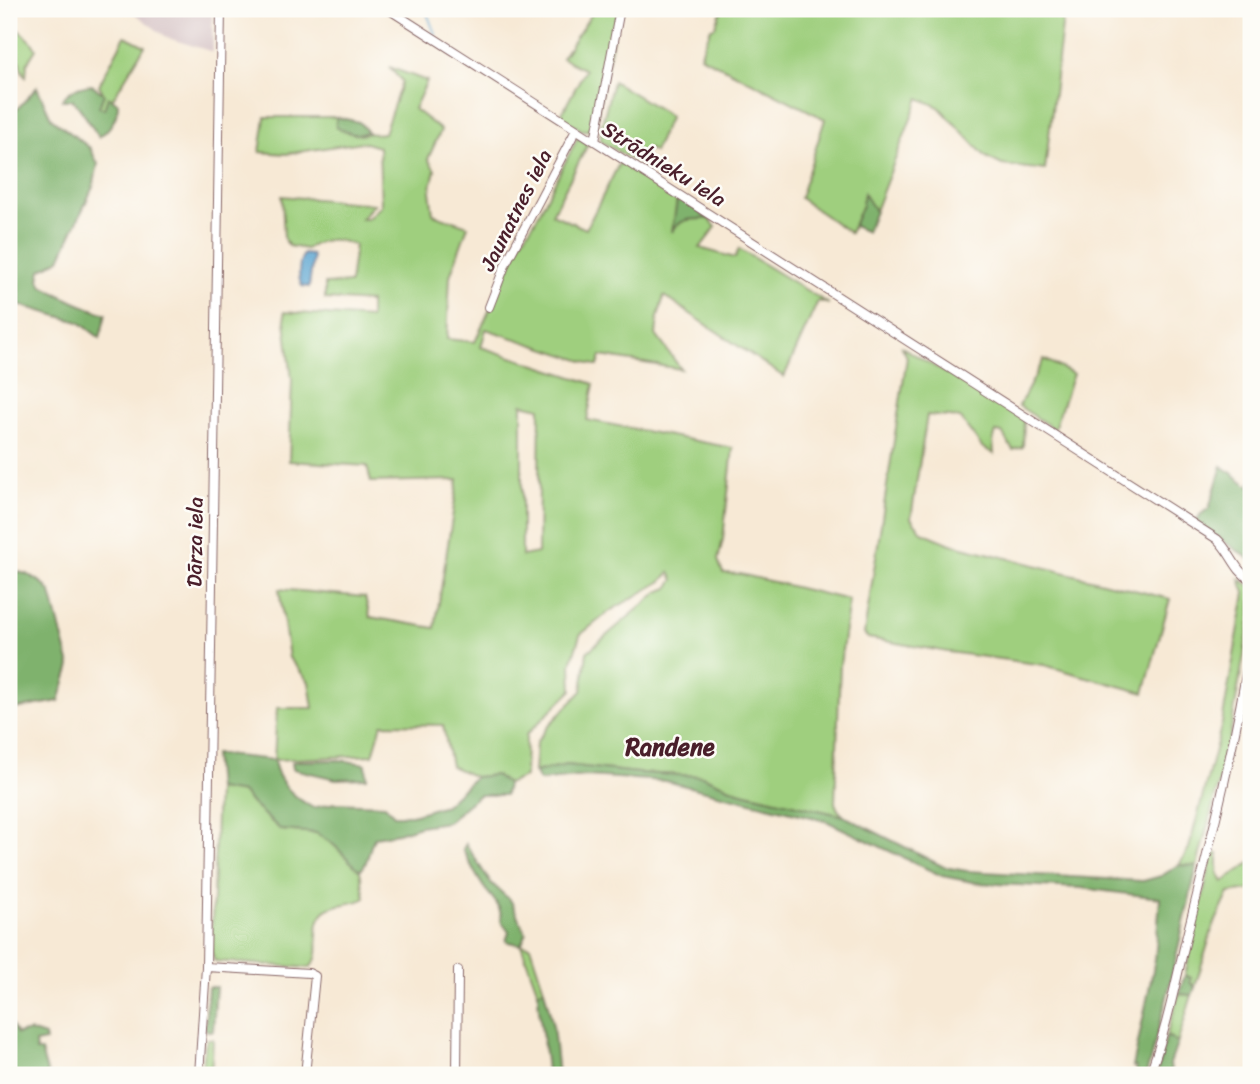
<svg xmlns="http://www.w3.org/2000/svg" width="1260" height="1084" font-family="Sriracha,sans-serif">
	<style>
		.industrial { fill: #d2bec1 }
		.green { fill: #9fcf7e; stroke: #747754; stroke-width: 2; fill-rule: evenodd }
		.forest { fill: #7fb26d; stroke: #64684c; stroke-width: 2 }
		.water { fill: #57a3d0; stroke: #50617e; stroke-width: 2 }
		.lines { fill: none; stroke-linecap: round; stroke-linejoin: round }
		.stream { stroke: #57a3d0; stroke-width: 2 }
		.minor-casing { stroke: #876666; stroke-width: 10 }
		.minor { stroke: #fff; stroke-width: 8 }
		.labels { text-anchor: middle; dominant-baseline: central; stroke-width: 5; stroke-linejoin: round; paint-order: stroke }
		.street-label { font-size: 21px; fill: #4a1f2b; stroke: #fdfcf7 }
		.quarter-label { font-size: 24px; font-weight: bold; fill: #4a1f2b; stroke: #fdfcf7 }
	</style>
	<rect width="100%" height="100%" fill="#fdfcf7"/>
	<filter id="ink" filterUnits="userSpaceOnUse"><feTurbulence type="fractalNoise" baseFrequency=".0143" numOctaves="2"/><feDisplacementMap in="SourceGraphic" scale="14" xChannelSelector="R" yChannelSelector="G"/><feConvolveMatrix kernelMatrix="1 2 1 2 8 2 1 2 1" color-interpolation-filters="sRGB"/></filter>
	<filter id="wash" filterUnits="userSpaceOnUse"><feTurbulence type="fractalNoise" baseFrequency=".00686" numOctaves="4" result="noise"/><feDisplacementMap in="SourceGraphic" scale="28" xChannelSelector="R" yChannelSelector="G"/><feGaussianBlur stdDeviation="1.57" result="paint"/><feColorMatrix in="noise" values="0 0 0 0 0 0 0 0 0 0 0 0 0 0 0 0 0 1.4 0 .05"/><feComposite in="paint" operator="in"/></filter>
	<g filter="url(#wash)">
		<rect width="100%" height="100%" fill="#f7e9d5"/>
		<!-- industrial -->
		<path class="industrial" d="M132 9H212L213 52 168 38 131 11Z"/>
		<!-- green -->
		<path class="green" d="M595 9H619L594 131 582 130 560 117 585 70 562 58Z
			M722 9H1064L1045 170 1002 165 986 157 939 107 919 98 875 211 864 194 862 205 850 233 800 198 825 119 700 56 711 28 715 27Z
			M9 22 31 41 36 49 27 64 26 77C16 67 25 58 9 46Z
			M125 36 145 46 112 100 108 98 104 109 99 107 104 94 99 85Z
			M389 67 427 81 414 109 441 130 428 159 435 170 430 191 433 214 468 226 450 276 447 339 475 342 520 243 535 221 578 137 588 144 552 214 586 229 620 162 677 200 673 230C681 217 696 219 709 219L716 227 700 248 735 258 739 249 829 304 818 301 784 377 664 296 658 317 656 335 681 369 601 356 598 366 486 329 481 347 594 384 587 420 733 448 723 539 718 560 723 573 740 574 849 600 840 665 835 803 838 810 844 816 738 791 702 776 638 773 567 765 534 772 536 743 549 725 582 691 587 652 658 592 668 588 674 580 670 572 662 581 610 611 580 635 571 664 572 690 526 735 525 777 507 784 495 775 475 777 451 766 443 725 382 724 373 755 274 760 277 708H313L309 682 289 658 279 589 365 597 370 617 435 628 458 480 371 482 367 466 289 461 292 380 284 312 370 318V302L325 299V284L350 283 355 245C333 238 326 237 306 249L289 246 284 239 282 196 374 204 361 219H367L381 206 379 147 362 142 286 154 260 152 265 117H336L337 121 360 135C368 132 375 135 384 133L402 81ZM522 404 540 408 538 553 522 556Z
			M613 81 670 116 654 152 649 149 639 154 648 160 646 169 601 141V128Z
			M902 347 1024 420 1023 447 1013 450 1002 433 996 432 993 441 994 454 982 447 960 418 927 415 911 518 922 532 951 544 1170 599 1144 693 1044 665 948 652 868 638 864 634 907 357Z
			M1044 359 1073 374 1054 429 1019 406Z
			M1240 579 1251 586V614L1228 747 1197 866 1179 865 1189 848 1222 723 1245 593Z
			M217 789 243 793 252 804 281 830 316 833 334 845 360 871 365 898C353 906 333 902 324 912 308 929 327 954 309 968L215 961 211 951Z
			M1213 852 1218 854V873L1223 882 1251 862V890L1229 893 1213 927 1195 987 1190 982 1191 978 1185 975Z
			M521 945 530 946 544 989 538 992Z
			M1179 994 1192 995 1177 1044 1172 1038 1166 1037Z
			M207 1039H213L211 1075H202L203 1056Z"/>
		<!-- forest -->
		<path class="forest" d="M92 85 104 94 99 107 104 109 108 97 118 103C118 117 110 129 99 137 90 125 84 112 73 100H62C69 89 80 86 92 85Z
			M37 87 51 118 90 148 98 164 93 187 60 259 41 270 39 280 42 286C63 297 83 307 106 314L100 338 79 322 19 305C20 290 15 280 18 266H14L9 273V118Z
			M336 117 359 122 368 132C355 137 348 133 336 127Z
			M864 193 875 211 867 232 853 226 862 205Z
			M680 198 709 219C694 219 680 217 672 232L677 200Z
			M1222 466 1249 486 1251 483V560L1196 522 1200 515 1209 508Z
			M9 571C25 571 41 579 51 593L70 666 59 701 9 710Z
			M214 754 274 760C277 783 294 797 313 808L334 803 385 805 394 815H412L445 805 475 777 495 775 507 784 505 795H479L447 822 420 826 398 833 375 837C368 848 370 859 362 869H358L334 845 316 833 281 830 252 804 243 793 217 789Z
			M340 760 366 764 367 778 336 779 293 769 292 762 298 761Z
			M567 765 638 773 702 776 738 791 844 816 944 867 967 871 1143 881 1161 876 1179 865 1197 866 1166 1001 1146 1075H1137L1136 1067H1133L1155 960 1160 898 1081 888 977 883 942 876 824 820 665 781 586 776 539 781 534 772Z
			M466 844 490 882 511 901 526 934 521 945 506 941 509 932 501 921C502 904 491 898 483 886 475 874 469 861 463 849Z
			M1185 975 1191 978 1190 982 1195 987 1192 995 1179 994Z
			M208 987H216L213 1031H207L205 1027Z
			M544 989 553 1026 558 1075H547C546 1047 538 1020 538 992Z
			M9 1021 17 1034 30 1031 45 1036 46 1041 35 1043 36 1051H41L48 1075H9Z
			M1166 1037 1172 1038 1177 1044 1170 1064 1171 1071 1157 1073Z"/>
		<!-- water -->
		<path class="water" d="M304 254 312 255 313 258 309 287 302 286C297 278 299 260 304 254Z"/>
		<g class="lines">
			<!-- stream -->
			<path class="stream" d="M427 13 435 34"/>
		</g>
	</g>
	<g filter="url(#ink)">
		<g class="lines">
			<defs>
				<path id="minor" d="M388 9 1217 539C1231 552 1235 571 1251 580
					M595 141 620 9
					M489 307 506 263 576 130
					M206 967 309 973 315 976 305 1075
					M199 1075 206 967 221 9
					M457 1075 458 970
					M1149 1075C1167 1030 1176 979 1188 931 1212 836 1236 741 1251 644"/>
			</defs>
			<!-- minor casing -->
			<use href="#minor" class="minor-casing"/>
			<!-- minor -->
			<use href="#minor" class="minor"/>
		</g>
	</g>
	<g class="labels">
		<!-- street labels -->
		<g class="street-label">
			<text transform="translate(664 164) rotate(32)">Strādnieku iela</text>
			<text transform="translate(516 210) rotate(-63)">Jaunatnes iela</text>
			<text transform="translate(195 542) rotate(-89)">Dārza iela</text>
		</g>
		<!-- quarter labels -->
		<g class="quarter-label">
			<text x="670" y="747">Randene</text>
		</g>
	</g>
	<!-- margin -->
	<rect width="1260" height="1084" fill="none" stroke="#fdfcf7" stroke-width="35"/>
</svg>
